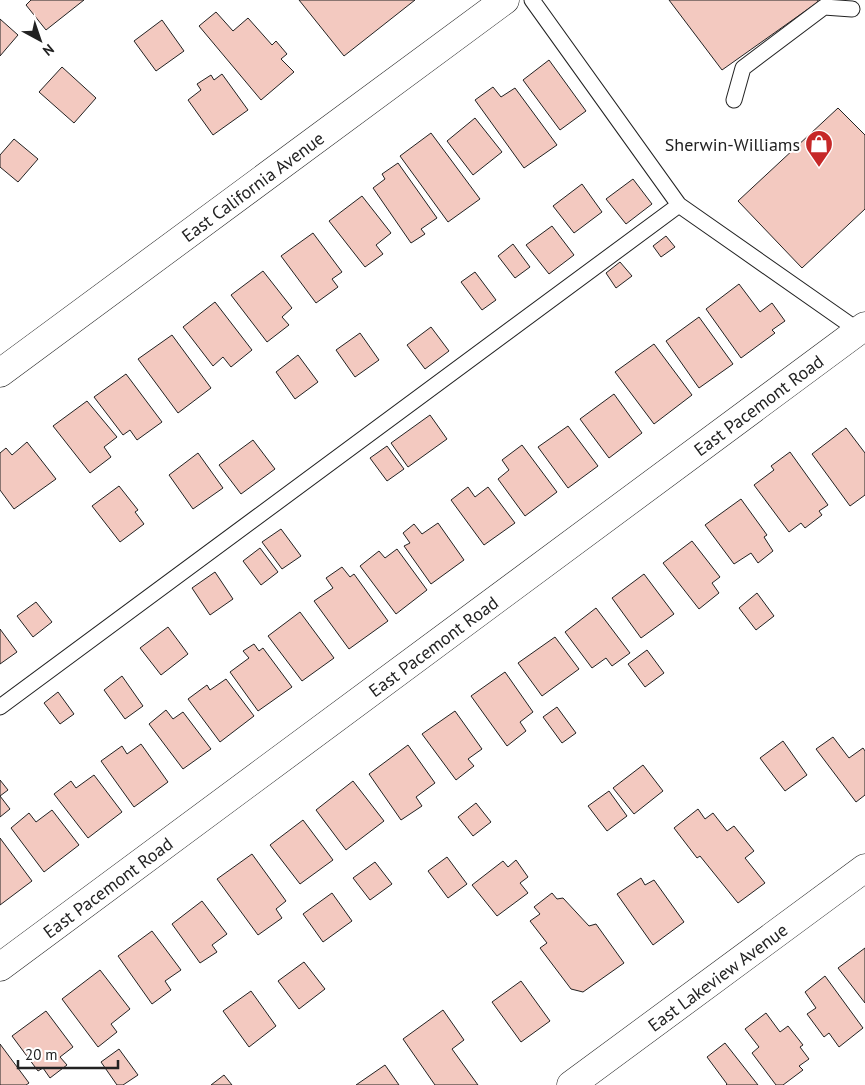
<svg xmlns="http://www.w3.org/2000/svg" width="865" height="1085" font-family="'PT Sans',sans-serif">
	<style>
		.building { fill: #f3c9c0; stroke: #222 }
		.lines { fill: none; stroke-linecap: round; stroke-linejoin: round }
		.service-casing { stroke: #222; stroke-width: 17 }
		.minor-casing { stroke: #222; stroke-width: 29 }
		.service { stroke: #fff; stroke-width: 15 }
		.minor { stroke: #fff; stroke-width: 28 }
		.labels { text-anchor: middle; dominant-baseline: central; stroke-width: 4; stroke-linejoin: round; paint-order: stroke }
		.poi-label { font-size: 18px; fill: #222; stroke: #fff; text-anchor: end }
		.street-label { font-size: 18px; fill: #222; stroke: #fff }
	</style>
	<rect width="100%" height="100%" fill="#fff"/>
	<!-- building -->
	<path class="building" d="M31 0H84L46 30 26 5Z
		M299 0H415L344 56Z
		M669 0H818V2L722 70Z
		M216 12 233 31 248 18 272 45 276 41 287 54 281 59 294 72 261 100 199 26Z
		M0 19 18 35 0 56Z
		M162 20 184 51 156 71 134 41Z
		M549 60 586 111 560 130 523 80Z
		M62 67 96 98 74 123 39 92Z
		M222 74 248 110 213 135 188 100 201 90 197 84 211 75 214 80Z
		M493 87 501 97 515 88 557 145 524 168 475 100Z
		M838 108 865 135V209L802 268 738 201Z
		M475 118 502 152 473 175 447 141Z
		M431 133 480 199 448 222 400 156Z
		M14 139 38 159 18 182 0 167V155Z
		M398 163 437 218 421 229 425 234 411 243 373 188 385 179 382 174Z
		M633 179 652 204 626 224 606 199Z
		M582 184 602 212 574 233 553 206Z
		M362 196 391 233 376 245 383 254 365 267 329 221Z
		M552 226 574 255 549 274 526 245Z
		M313 233 342 272 332 279 338 287 316 303 281 256Z
		M666 236 675 247 661 257 653 246Z
		M513 244 530 267 515 278 498 256Z
		M620 262 632 276 616 288 606 273Z
		M263 271 292 308 282 317 289 325 267 342 231 295Z
		M475 272 496 300 482 310 461 282Z
		M739 284 760 312 772 303 785 321 772 330 775 333 741 358 706 309Z
		M215 302 252 350 231 367 223 357 213 366 183 327Z
		M699 317 733 364 699 388 666 341Z
		M431 327 449 351 425 369 407 345Z
		M360 333 379 360 355 377 336 350Z
		M172 335 211 388 178 413 138 359Z
		M654 344 692 395 654 424 615 372Z
		M298 355 318 382 295 399 276 372Z
		M126 374 162 422 137 440 130 430 123 435 94 397Z
		M614 394 642 433 609 458 580 419Z
		M87 401 117 437 104 447 111 457 90 473 53 426Z
		M430 415 447 439 408 467 391 443Z
		M568 426 598 466 568 488 538 447Z
		M846 428 865 453V495L850 506 812 454Z
		M253 440 275 469 241 494 219 465Z
		M27 442 56 479 14 509 0 490V453L6 448 12 455Z
		M522 445 557 492 525 516 498 479 509 470 502 460Z
		M387 446 404 469 387 481 370 458Z
		M790 452 828 505 819 511 822 515 805 528 801 523 789 532 754 485 774 470 771 466Z
		M198 453 223 488 193 509 169 475Z
		M119 486 138 510 135 512 144 524 120 542 92 506Z
		M468 487 475 497 488 487 515 523 484 545 451 500Z
		M741 499 767 535 764 537 773 551 758 563 751 553 734 564 705 525Z
		M438 523 464 560 431 584 404 546 410 543 403 533 414 524 422 534Z
		M281 529 301 556 282 569 262 542Z
		M692 541 720 577 712 583 719 593 699 609 663 563Z
		M260 548 278 572 261 585 243 561Z
		M397 549 427 590 396 614 360 566 379 551 385 558Z
		M342 567 350 577 354 574 388 621 349 649 314 601 333 588 326 578Z
		M215 572 233 599 210 615 192 588Z
		M644 574 674 614 641 638 612 598Z
		M757 593 774 616 756 630 739 608Z
		M36 602 52 622 33 637 17 616Z
		M596 608 630 653 612 666 606 658 592 668 565 632Z
		M300 612 334 658 302 681 268 636Z
		M168 627 188 654 161 675 140 648Z
		M0 629 17 652 0 664Z
		M555 637 579 669 542 696 518 663Z
		M254 644 259 651 263 648 292 687 258 711 230 672 249 658 243 651Z
		M647 650 664 673 645 687 628 664Z
		M505 672 533 712 520 722 526 731 507 746 471 696Z
		M122 676 143 706 125 719 104 690Z
		M226 679 254 716 220 742 188 699 207 685 210 690Z
		M58 692 74 714 60 724 44 703Z
		M557 707 576 733 562 743 543 717Z
		M166 710 173 719 183 712 211 749 183 769 149 724Z
		M455 711 482 749 468 759 474 766 456 780 422 734Z
		M833 737 849 758 863 748 865 751V795L856 802 816 749Z
		M783 741 807 775 785 791 760 758Z
		M141 744 168 782 134 807 101 761 122 746 127 754Z
		M408 745 435 783 416 797 422 806 401 820 369 774Z
		M643 765 663 791 634 814 613 788Z
		M94 775 122 812 88 838 54 794 71 781 76 788Z
		M0 780 8 790 0 796 10 809 0 817Z
		M353 781 384 821 346 850 316 810Z
		M609 791 627 816 607 831 588 806Z
		M476 803 491 822 473 836 458 817Z
		M698 809 705 819 713 813 727 831 734 826 754 851 745 858 765 883 738 903 700 856 697 858 674 828Z
		M52 810 79 845 44 872 11 828 29 813 36 822Z
		M303 820 333 860 300 884 270 845Z
		M0 838 32 881 0 905Z
		M252 854 286 901 276 909 282 918 258 935 217 879Z
		M447 857 467 884 448 898 428 871Z
		M516 860 528 877 520 883 528 893 497 916 472 885 503 861 508 867Z
		M375 862 392 884 370 900 353 878Z
		M641 878 645 885 654 880 684 922 653 945 617 894Z
		M332 893 352 921 323 942 303 914Z
		M552 893 557 899 563 898 589 926 596 924 624 963 583 992 571 989 540 948 547 943 530 921 540 914 534 907Z
		M202 901 227 934 212 945 217 952 200 963 172 924Z
		M152 931 181 970 165 981 171 990 152 1004 118 956Z
		M865 948V1003L838 968Z
		M304 962 325 989 299 1009 278 981Z
		M100 970 130 1009 111 1024 117 1032 98 1047 62 999Z
		M825 976 863 1028 839 1047 829 1033 824 1037 807 1014 816 1008 805 992Z
		M521 981 550 1021 521 1042 492 1002Z
		M251 991 276 1026 249 1047 223 1011Z
		M443 1010 464 1040 452 1049 478 1085H435L403 1039Z
		M46 1011 73 1047 60 1057 67 1065 50 1078 43 1068 38 1071 12 1036Z
		M766 1013 780 1032 788 1026 803 1045 800 1047 809 1059 799 1066 803 1070 783 1085H776L752 1053 759 1047 745 1029Z
		M725 1043 758 1085H726L727 1084 707 1057Z
		M0 1044 29 1083 26 1085H0Z
		M119 1049 138 1075 123 1085H117L101 1062Z
		M385 1065 399 1085H356Z
		M224 1075 232 1085H211Z"/>
	<g class="lines">
		<defs>
			<path id="service" d="M532 0 679 205 859 331
				M734 100 743 68 824 7 852 9
				M0 707 679 205"/>
			<g id="minor">
				<path id="s1" d="M0 373 505 0"/>
				<path id="s2" d="M0 967 865 326"/>
				<path id="s3" d="M571 1085 865 868"/>
			</g>
		</defs>
		<!-- service casing -->
		<use href="#service" class="service-casing"/>
		<!-- minor casing -->
		<use href="#minor" class="minor-casing"/>
		<!-- service -->
		<use href="#service" class="service"/>
		<!-- minor -->
		<use href="#minor" class="minor"/>
	</g>
	<!-- icons -->
	<defs>
		<symbol id="shop-pin" viewBox="-11 -11 22 30"><path d="M0 17L-7.5 6A9.5 9.5 0 1 1 7.5 6Z" fill="#c62828" stroke="#fff"/><path d="M-5-2.5h2.3a2.7 3.5 0 0 1 5.4 0H5L5.5 6h-11ZM-1.5-2.5h3a1.5 2.3 0 0 0-3 0Z" fill="#fff"/></symbol>
	</defs>
	<g fill-rule="evenodd">
		<use href="#shop-pin" x="803" y="128" width="32" height="43"/>
	</g>
	<g class="labels">
		<!-- poi labels -->
		<g class="poi-label">
			<text x="800" y="144">Sherwin-Williams</text>
		</g>
		<!-- street labels -->
		<g class="street-label">
			<text stroke="none"><textPath href="#s1" startOffset="314">East California Avenue</textPath></text>
			<text stroke="none"><textPath href="#s2" startOffset="944">East Pacemont Road</textPath></text>
			<text stroke="none"><textPath href="#s2" startOffset="539">East Pacemont Road</textPath></text>
			<text stroke="none"><textPath href="#s2" startOffset="134">East Pacemont Road</textPath></text>
			<text stroke="none"><textPath href="#s3" startOffset="182">East Lakeview Avenue</textPath></text>
		</g>
	</g>
	<!-- north arrow -->
	<g transform="translate(40 40) rotate(140)" stroke="#ffffff" stroke-width="4" paint-order="stroke">
	<path d="M0-4L9 19L0 12L-9 19Z" fill="#222222"/>
	<text y="-8" font-size="14" font-weight="bold" text-anchor="middle" fill="#222222">N</text>
	</g>
	<!-- scale -->
	<path d="M18 1060v8h100v-8" fill="none" stroke="#222222" stroke-width="2.5"/>
	<text x="25" y="1060" font-size="15" fill="#222222" stroke="#ffffff" stroke-width="4" paint-order="stroke">20 m</text>
</svg>
